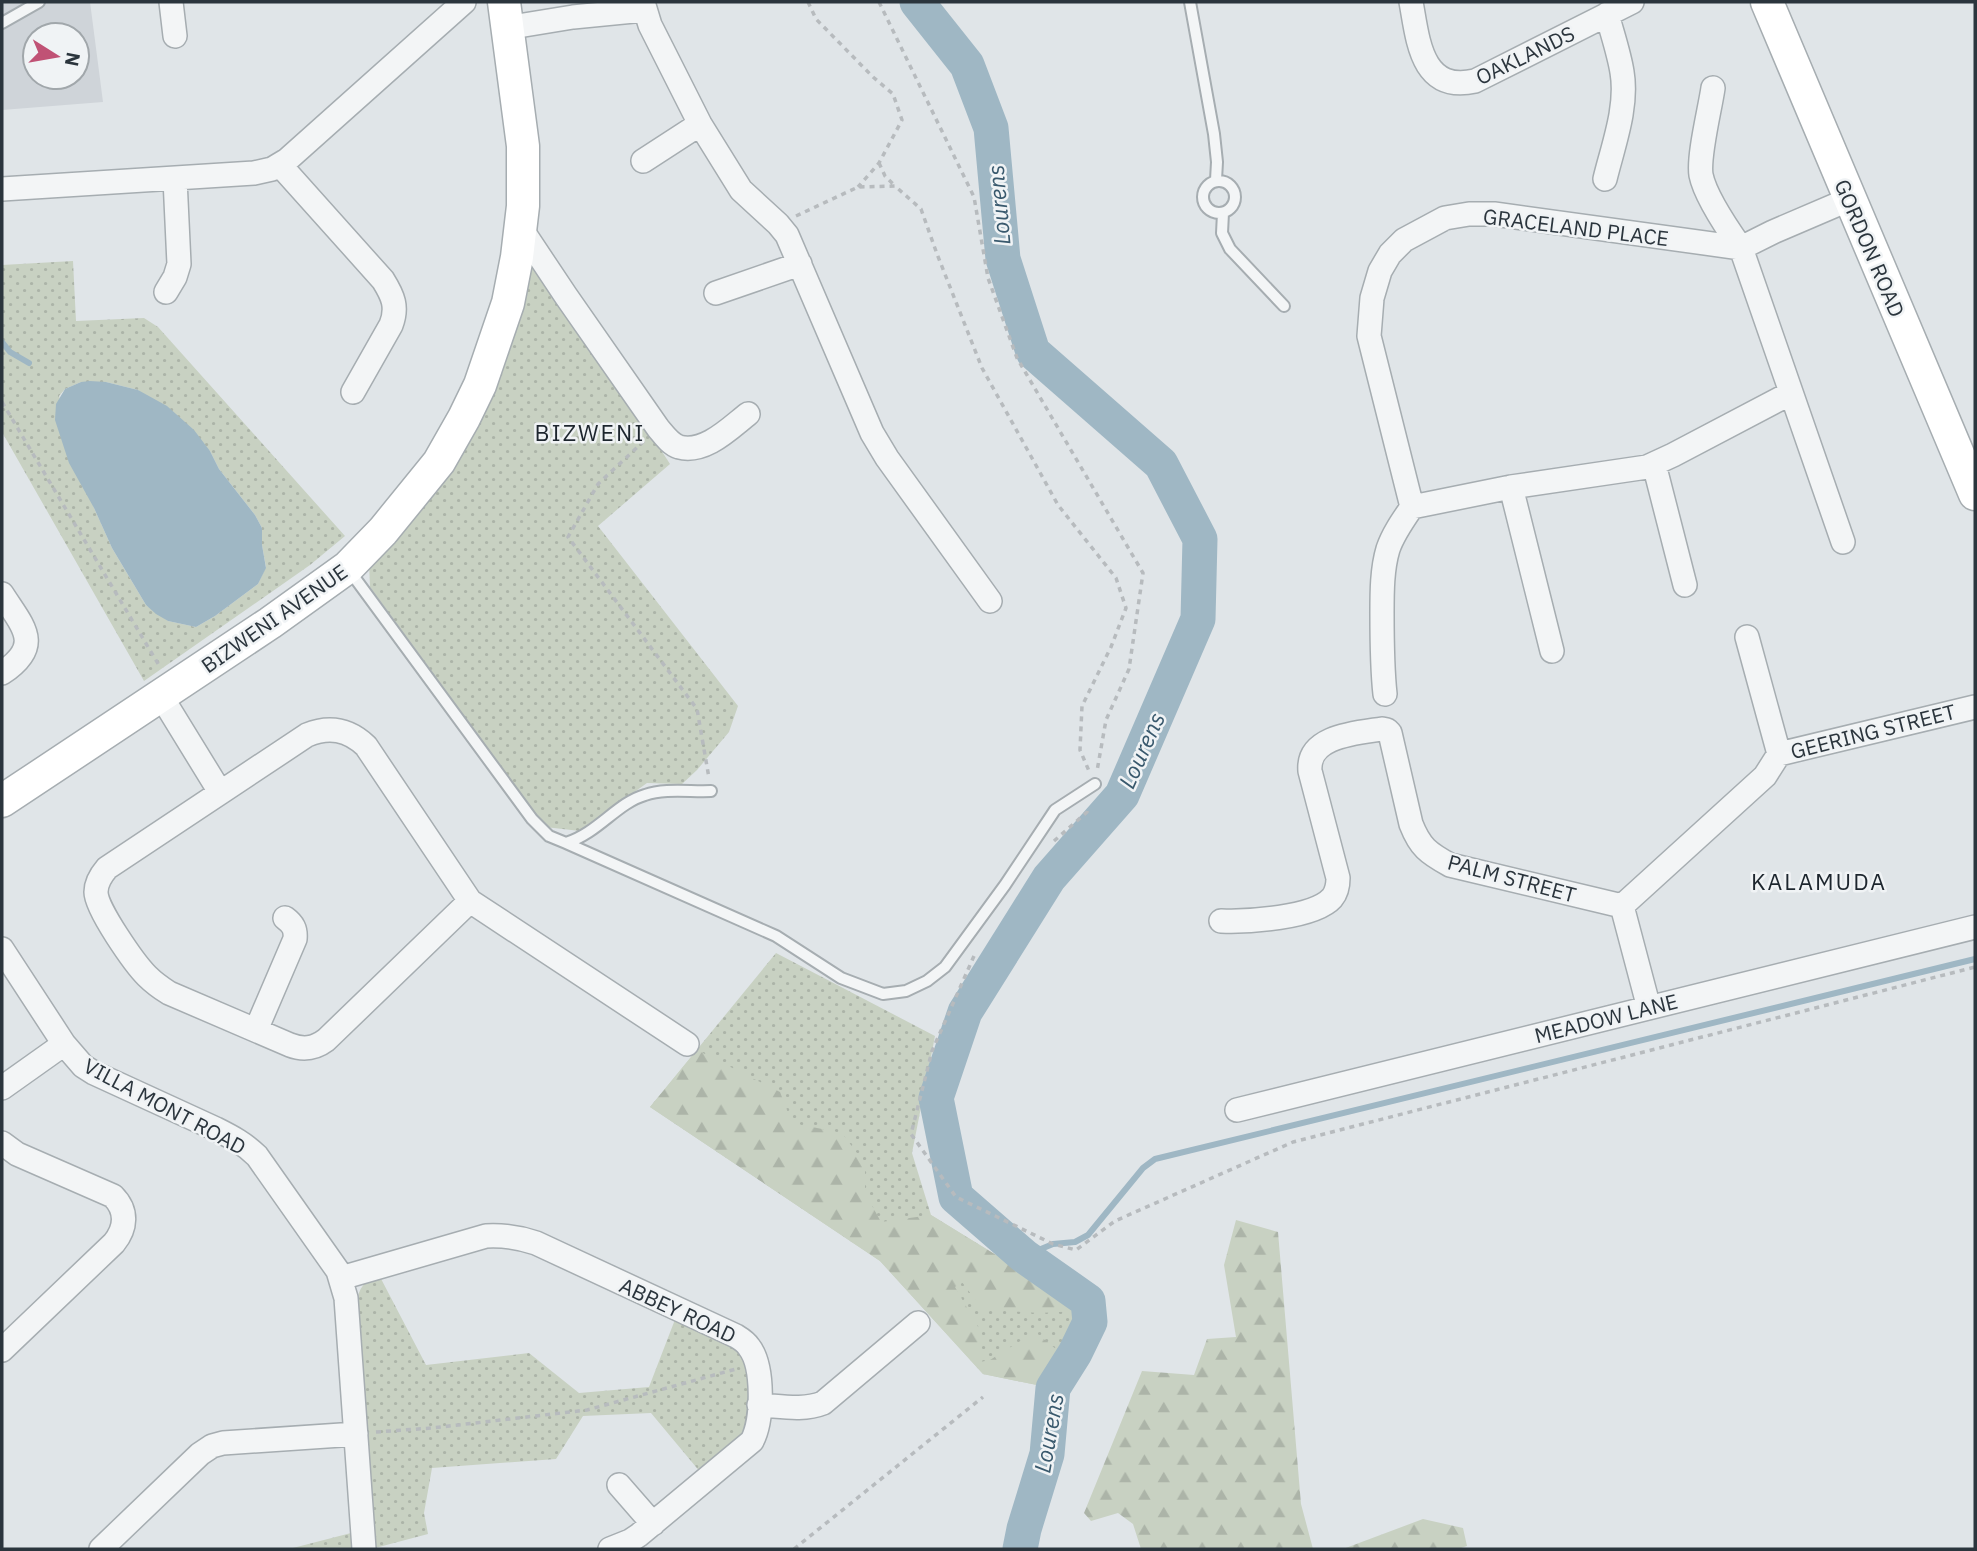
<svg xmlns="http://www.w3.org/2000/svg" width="1977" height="1551" font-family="'IBM Plex Sans',sans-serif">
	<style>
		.built { fill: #cfd4d9; fill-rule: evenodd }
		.grass { fill: url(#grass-dots); fill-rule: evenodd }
		.forest { fill: url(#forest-firs) }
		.water { fill: #9fb7c4 }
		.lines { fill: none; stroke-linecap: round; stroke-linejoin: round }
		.stream { stroke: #9fb7c4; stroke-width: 6 }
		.river { stroke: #9fb7c4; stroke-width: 35 }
		.lane-casing { stroke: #a6adb1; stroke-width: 14 }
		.street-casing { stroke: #a6adb1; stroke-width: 26 }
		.secondary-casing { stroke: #a6adb1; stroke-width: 35 }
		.path { stroke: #b7bbbe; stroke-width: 3.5; stroke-dasharray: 5 5; stroke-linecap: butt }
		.lane { stroke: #f3f5f6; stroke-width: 10 }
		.street { stroke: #f3f5f6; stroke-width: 23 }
		.secondary { stroke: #fff; stroke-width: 32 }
		.labels { text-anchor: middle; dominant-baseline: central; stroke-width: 5; stroke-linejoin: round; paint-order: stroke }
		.street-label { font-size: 21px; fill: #2b353d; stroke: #f0f3f5 }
		.water-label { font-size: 23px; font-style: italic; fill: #39596d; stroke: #f0f3f5 }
		.neighbourhood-label { font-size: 23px; letter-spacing: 2px; fill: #1d262e; stroke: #f0f3f5 }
	</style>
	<defs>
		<pattern id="grass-dots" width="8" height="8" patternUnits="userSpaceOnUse" patternTransform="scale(1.75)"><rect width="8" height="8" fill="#c8d1c2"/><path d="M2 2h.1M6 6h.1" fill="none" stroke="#acb4a8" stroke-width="1.8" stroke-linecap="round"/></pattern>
		<pattern id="forest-firs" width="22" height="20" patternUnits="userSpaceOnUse" patternTransform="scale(1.75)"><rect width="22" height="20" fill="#c8d1c2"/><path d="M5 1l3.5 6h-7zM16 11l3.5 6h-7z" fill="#acb4a8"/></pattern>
	</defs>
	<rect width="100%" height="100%" fill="#e0e5e8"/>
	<!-- built -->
	<path class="built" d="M2 2H90L103 102 2 110ZM35 35H77V77H35Z"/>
	<!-- grass -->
	<path class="grass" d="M530 258H537L670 464 598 526 738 706 729 732 697 770 682 784 647 783 580 831 545 827 370 587 369 562 407 521Z
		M73 261 76 321 144 318 158 327 345 536 310 565 144 681 2 432V265ZM81 382H106L138 390 210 451 219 469 255 515 262 528V545L266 567 258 584 215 616 196 627 168 621 146 605 112 548 94 508 59 396 65 389Z
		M776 953 935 1036 912 1153 931 1215 1061 1295 1079 1311 1062 1354 1037 1385 983 1374 880 1261 650 1107Z
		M378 1273 426 1365 529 1353 579 1393 649 1387 676 1317 738 1346 750 1361 749 1430 701 1473 651 1413 583 1416 556 1459 432 1468 424 1513 428 1534 375 1548 357 1303C358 1288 365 1281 378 1273Z
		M351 1533 353 1549H289Z"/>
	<!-- forest -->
	<path class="forest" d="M697 1050 780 1092 792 1123 842 1133 865 1164V1193L881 1222 931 1215 1061 1295 1079 1311 1039 1313 982 1309 962 1282 955 1287 981 1332 980 1362 990 1360 1035 1332 1062 1354 1037 1385 983 1374 880 1261 650 1107Z
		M1236 1220 1278 1232 1301 1504 1313 1549H1141L1133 1524 1118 1513 1091 1521 1084 1513 1142 1371 1194 1375 1207 1339 1236 1337 1224 1265Z
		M1423 1519 1463 1528 1467 1546 1458 1549H1343Z"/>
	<!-- water -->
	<path class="water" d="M90 381 106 382 138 390 167 406 194 430 210 451 219 469 255 515 262 528V545L266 568 258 584 215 616 196 627 168 621 156 614 146 605 112 548 94 508 69 463 55 420 56 404 65 389 81 382Z"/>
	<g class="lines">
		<!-- stream -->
		<path class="stream" d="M2 342 10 352 29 363
			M1024 1256 1053 1244 1075 1242 1088 1235 1143 1168 1155 1159 1975 959"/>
		<!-- river -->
		<path class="river" d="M917 2 967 65 991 128 1003 259 1033 352 1161 464 1200 539 1198 619 1122 795 1049 878 965 1012 936 1098 956 1197 1024 1256 1088 1301 1090 1322 1075 1353 1053 1388 1047 1454 1024 1529 1020 1549"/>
		<defs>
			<path id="lane" d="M1190 2 1214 134 1217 162 1216 180
				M2 23 39 2
				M1203 197a16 16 0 1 1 32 0a16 16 0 1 1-32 0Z
				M1223 213 1222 233 1230 249 1284 306
				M349 570 532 819 549 836 566 843C598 833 617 803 645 795 665 788 690 792 711 791
				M566 843 776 936 841 978 883 994 906 991 927 981 945 967 1005 885 1055 810 1095 784"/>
			<path id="street" d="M171 2 175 36
				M643 2 650 25 700 124 741 190 778 224 787 235 872 433 887 458 990 601
				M1411 2C1418 40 1421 93 1475 81L1632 2
				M506 28 573 17 644 10
				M1713 88C1710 109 1698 156 1701 175 1705 195 1729 231 1741 248L1843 542
				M643 161 700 124
				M280 165 383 280C393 296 398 307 391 325L353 392
				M1605 179C1613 146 1628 107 1622 72 1619 53 1612 33 1607 14
				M2 189 254 173 272 169 287 160 464 2
				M520 227 566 296 658 428C664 435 670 444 679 447 705 454 730 428 748 414
				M166 292 175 277 179 264 175 179
				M716 293 800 264
				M1654 464 1685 585
				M1511 487 1552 651
				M1412 507 1511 487 1647 467 1673 455 1791 393
				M2 594C23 627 44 645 2 673
				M1747 637 1779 754
				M1385 694C1382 667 1382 641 1382 613 1382 592 1382 569 1388 549 1393 534 1403 520 1412 507L1369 336 1372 298 1380 271 1390 254 1404 240 1445 218 1469 214H1494L1741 248 1773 232 1850 199
				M161 696 220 792
				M470 901 326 1040C314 1049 303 1050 290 1045L169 993C161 988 154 983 147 976 135 964 96 909 96 892 96 883 101 875 107 868L307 735C329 726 348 729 366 746L470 901 687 1044
				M1622 906 1765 776 1779 754 1975 707
				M1622 906 1649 1008
				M1221 921C1247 922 1314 918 1332 898 1337 892 1338 886 1338 878L1310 771C1307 736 1356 733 1382 729L1387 730 1390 733 1411 824C1420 847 1428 853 1450 865L1622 906
				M2 949 64 1044 83 1066 94 1073 216 1129C232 1137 245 1144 257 1156L338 1271 346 1298 364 1549
				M256 1030 295 939C296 929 293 924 285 918
				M2 1088 64 1044
				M1237 1110 1975 927
				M2 1143 17 1154 113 1196C128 1211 126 1228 114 1243L2 1350
				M341 1278 486 1236C504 1235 518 1237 536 1243L736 1336C741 1339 746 1342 749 1347 764 1366 763 1420 752 1441L639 1535 630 1541 610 1549
				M759 1405C780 1406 803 1411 823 1403L918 1323
				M619 1485 653 1524
				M101 1549 200 1454 212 1446 223 1443 356 1434"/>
			<path id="secondary" d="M1767 2 1975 494
				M2 801 270 623 348 567 383 531 439 462 464 418 480 385 508 303 517 257 523 206V146L504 2"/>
		</defs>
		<!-- lane casing -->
		<use href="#lane" class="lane-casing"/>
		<!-- street casing -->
		<use href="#street" class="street-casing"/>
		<!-- secondary casing -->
		<use href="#secondary" class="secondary-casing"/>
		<!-- path -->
		<path class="path" d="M808 2 816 19 873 77 893 94 902 120 879 163 858 187
			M879 2 974 197 988 278 1017 358 1143 573 1129 669 1106 720 1097 771
			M879 163 885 176 895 186
			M796 216 858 187 895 186 921 209 937 254 982 368 1058 505 1116 578 1126 608 1111 647 1082 706 1080 750 1089 771
			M2 402 160 667
			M644 441 598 484 568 537 697 709 709 778
			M1054 841 1087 812 1088 807
			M974 956 932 1051 911 1134 956 1197 1053 1244 1076 1250 1115 1221 1293 1142 1975 967
			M376 1432 432 1428 587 1410 736 1369
			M794 1549 983 1397"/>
		<!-- lane -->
		<use href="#lane" class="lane"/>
		<!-- street -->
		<use href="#street" class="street"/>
		<!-- secondary -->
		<use href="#secondary" class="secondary"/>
	</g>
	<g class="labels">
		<!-- street labels -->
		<g class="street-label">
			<text transform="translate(1525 55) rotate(-26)">OAKLANDS</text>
			<text transform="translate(1576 227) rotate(7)">GRACELAND PLACE</text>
			<text transform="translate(1870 248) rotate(67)">GORDON ROAD</text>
			<text transform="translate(274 618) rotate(-35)">BIZWENI AVENUE</text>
			<text transform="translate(1873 731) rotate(-14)">GEERING STREET</text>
			<text transform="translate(1512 878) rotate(15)">PALM STREET</text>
			<text transform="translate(1606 1018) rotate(-14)">MEADOW LANE</text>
			<text transform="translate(165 1106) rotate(28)">VILLA MONT ROAD</text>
			<text transform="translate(678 1310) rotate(25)">ABBEY ROAD</text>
		</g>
		<!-- water labels -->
		<g class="water-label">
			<text transform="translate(998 205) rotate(-95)">Lourens</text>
			<text transform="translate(1141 750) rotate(-66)">Lourens</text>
			<text transform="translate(1048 1433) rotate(-80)">Lourens</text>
		</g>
		<!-- neighbourhood labels -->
		<g class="neighbourhood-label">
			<text x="590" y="432">BIZWENI</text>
			<text x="1819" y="881">KALAMUDA</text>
		</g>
	</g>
	<!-- border -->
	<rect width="1977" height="1551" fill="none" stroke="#2b353d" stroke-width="7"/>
	<!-- north arrow -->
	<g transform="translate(56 56) rotate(101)"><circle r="33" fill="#f0f3f5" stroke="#a1a7ab" stroke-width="2"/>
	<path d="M0-5L12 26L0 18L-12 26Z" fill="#c05275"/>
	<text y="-10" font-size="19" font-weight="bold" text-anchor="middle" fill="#2b353d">N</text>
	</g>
</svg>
